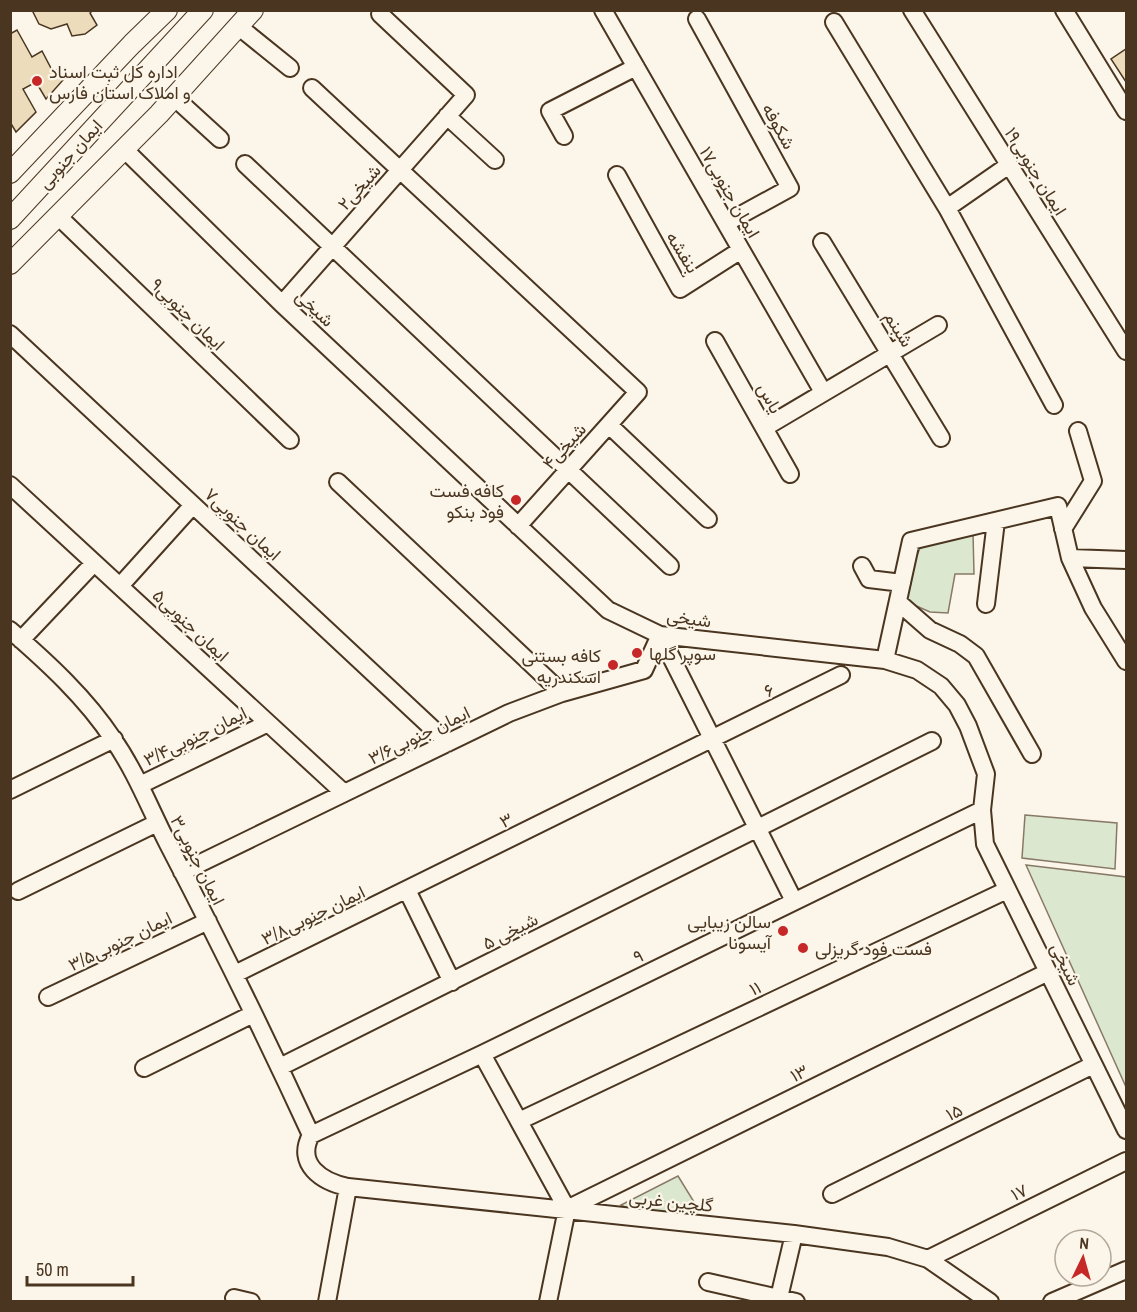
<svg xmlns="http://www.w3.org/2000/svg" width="1137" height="1312" font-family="'Archivo Narrow',Vazirmatn,sans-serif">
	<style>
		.green { fill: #dce7d0; stroke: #887966; stroke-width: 1.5 }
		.building { fill: #ecdcbc; stroke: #4a3520; stroke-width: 1.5 }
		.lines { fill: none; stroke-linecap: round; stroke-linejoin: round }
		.minor-casing { stroke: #4a3520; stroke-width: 20 }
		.major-casing { stroke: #4a3520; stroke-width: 22 }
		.minor { stroke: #fbf6e9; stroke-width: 16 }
		.major { stroke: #fbf6e9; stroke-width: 20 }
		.poi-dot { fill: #c62828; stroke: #fbf6e9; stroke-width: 2 }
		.labels { text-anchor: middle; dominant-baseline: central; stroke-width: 4.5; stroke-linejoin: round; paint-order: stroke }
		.poi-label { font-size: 18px; fill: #4a3520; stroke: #fbf6e9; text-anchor: start }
		.street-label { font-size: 18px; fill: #4a3520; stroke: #fbf6e9 }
	</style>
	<rect width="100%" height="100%" fill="#fbf6e9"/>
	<!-- green -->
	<path class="green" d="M973 533 974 574H955L948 613 930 612 905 601 913 565 920 548Z
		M1025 815 1117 823 1115 869 1022 858Z
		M1026 865 1126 877V1087Z
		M678 1176 699 1210 689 1219 642 1216 621 1205Z"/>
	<!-- building -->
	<path class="building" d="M32 10H93L90 13 97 25 85 34 72 36 67 24 51 29 39 24Z
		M17 30 32 57 42 51 53 72 59 69 64 79 46 99 36 82 23 89 36 112 16 132 10 122V34Z
		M1126 49V82L1111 59Z"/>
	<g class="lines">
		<defs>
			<path id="minor" d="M603 10 823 392
				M912 10 1126 351
				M1064 10 1126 111
				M697 19 790 188 726 223
				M834 22 947 208 1054 405
				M238 26 290 68
				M312 88 638 392 518 526
				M174 97 220 139
				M447 116 495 160
				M564 136 550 111 636 67
				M124 149 282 304 608 610 660 635 885 660 917 670 941 686 957 705 968 726 986 774 982 810 985 844 1126 1130
				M245 164 670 566
				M617 175 680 289 741 250
				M947 208 1009 165
				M59 217 290 440
				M822 242 941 438
				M282 304 466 95 380 14
				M10 334 448 743
				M715 341 790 474
				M609 425 708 519
				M764 428 938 325
				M338 482 562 693
				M10 485 344 793
				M1063 529 1093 481 1078 431
				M1070 558 1126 560
				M862 566 869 579 902 583
				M120 586 193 505
				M898 602 930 630 960 644 976 656 1032 754
				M986 604 996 521
				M10 630C48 663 86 698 113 739 136 772 150 809 168 844 218 940 266 1037 311 1135
				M660 635 794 901
				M21 640 94 563
				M885 660 911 541 1058 506 1070 558 1093 608 1126 661
				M140 785 268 723
				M10 790 114 739
				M182 872 509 713 562 693 644 670 660 635
				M407 890 452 982
				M18 891 157 823
				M235 974 841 675
				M48 997 208 921
				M482 1054 567 1209
				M280 1067 932 741
				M144 1068 253 1014
				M519 1121 1007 890
				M311 1135 482 1054 982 810
				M311 1135C295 1164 322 1182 348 1187L794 1234 888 1247 928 1259 990 1302
				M832 1194 1093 1065
				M567 1209 1048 972
				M928 1259 1126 1161
				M708 1282 796 1302
				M234 1298 251 1302
				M327 1302 348 1187
				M548 1302 567 1209
				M778 1302 794 1234
				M1052 1302 1126 1270"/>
			<path id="major" d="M10 173 132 44 167 10
				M10 219 203 10
				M10 264 159 114 253 10"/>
		</defs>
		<!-- minor casing -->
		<use href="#minor" class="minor-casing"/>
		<!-- major casing -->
		<use href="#major" class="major-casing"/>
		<!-- minor -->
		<use href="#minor" class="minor"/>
		<!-- major -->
		<use href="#major" class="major"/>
	</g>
	<!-- markers -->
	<g class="poi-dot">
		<circle cx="37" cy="81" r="6"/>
		<circle cx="516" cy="500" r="6"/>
		<circle cx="637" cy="653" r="6"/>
		<circle cx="613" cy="665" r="6"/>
		<circle cx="783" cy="931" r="6"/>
		<circle cx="803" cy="948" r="6"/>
	</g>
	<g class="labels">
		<!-- poi labels -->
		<g class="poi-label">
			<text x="49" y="71">اداره کل ثبت اسناد<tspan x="49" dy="21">و املاک استان فارس</tspan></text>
			<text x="504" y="490" text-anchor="end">کافه فست<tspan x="504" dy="21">فود بنکو</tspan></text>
			<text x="649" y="653">سوپر گلها</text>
			<text x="601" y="655" text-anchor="end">کافه بستنی<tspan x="601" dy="21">اسکندریه</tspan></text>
			<text x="771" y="921" text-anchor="end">سالن زیبایی<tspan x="771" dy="21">آیسونا</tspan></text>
			<text x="815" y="948">فست فود گریزلی</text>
		</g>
		<!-- street labels -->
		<g class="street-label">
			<text transform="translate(779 126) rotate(61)">شکوفه</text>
			<text transform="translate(70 154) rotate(-48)">ایمان جنوبی</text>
			<text transform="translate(1036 171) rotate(58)">ایمان جنوبی۱۹</text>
			<text transform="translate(359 187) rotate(-48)">شیخی۲</text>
			<text transform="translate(730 192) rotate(60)">ایمان جنوبی۱۷</text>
			<text transform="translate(683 252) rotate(58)">بنفشه</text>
			<text transform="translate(315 308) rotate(43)">شیخی</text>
			<text transform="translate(188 314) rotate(44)">ایمان جنوبی۹</text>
			<text transform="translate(899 329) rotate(58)">شبنم</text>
			<text transform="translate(770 398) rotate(61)">یاس</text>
			<text transform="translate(564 446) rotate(-48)">شیخی۴</text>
			<text transform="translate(243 524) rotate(43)">ایمان جنوبی۷</text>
			<text transform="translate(689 618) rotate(8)">شیخی</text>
			<text transform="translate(191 625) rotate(43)">ایمان جنوبی۵</text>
			<text transform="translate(769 690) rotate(-27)">۶</text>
			<text transform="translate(419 735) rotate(-26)">ایمان جنوبی۳/۶</text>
			<text transform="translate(195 736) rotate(-26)">ایمان جنوبی۳/۴</text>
			<text transform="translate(506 820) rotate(-26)">۳</text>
			<text transform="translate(198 860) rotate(63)">ایمان جنوبی۳</text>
			<text transform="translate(313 915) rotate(-26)">ایمان جنوبی۳/۸</text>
			<text transform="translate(510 931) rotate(-27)">شیخی ۵</text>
			<text transform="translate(120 941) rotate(-26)">ایمان جنوبی۳/۵</text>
			<text transform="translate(638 956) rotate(-26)">۹</text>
			<text transform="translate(1066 964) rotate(64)">شیخی</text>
			<text transform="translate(755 988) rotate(-25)">۱۱</text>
			<text transform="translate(799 1073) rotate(-26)">۱۳</text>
			<text transform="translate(954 1112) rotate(-26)">۱۵</text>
			<text transform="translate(1019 1192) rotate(-26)">۱۷</text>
			<text transform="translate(671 1201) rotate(6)">گلچین غربی</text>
		</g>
	</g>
	<!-- border -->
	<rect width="1137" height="1312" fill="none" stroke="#4a3520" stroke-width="24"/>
	<!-- north arrow -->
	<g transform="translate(1083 1258) rotate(5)"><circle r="28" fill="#fbf6e9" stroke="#b4a999" stroke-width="1.5"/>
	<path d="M0-4.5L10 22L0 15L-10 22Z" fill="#c62828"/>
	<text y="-9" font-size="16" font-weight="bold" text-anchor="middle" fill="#4a3520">N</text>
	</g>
	<!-- scale -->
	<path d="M27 1276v9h106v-9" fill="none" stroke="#4a3520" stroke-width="3"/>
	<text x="36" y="1276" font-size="18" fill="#4a3520" stroke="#fbf6e9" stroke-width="4.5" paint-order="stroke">50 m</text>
</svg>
